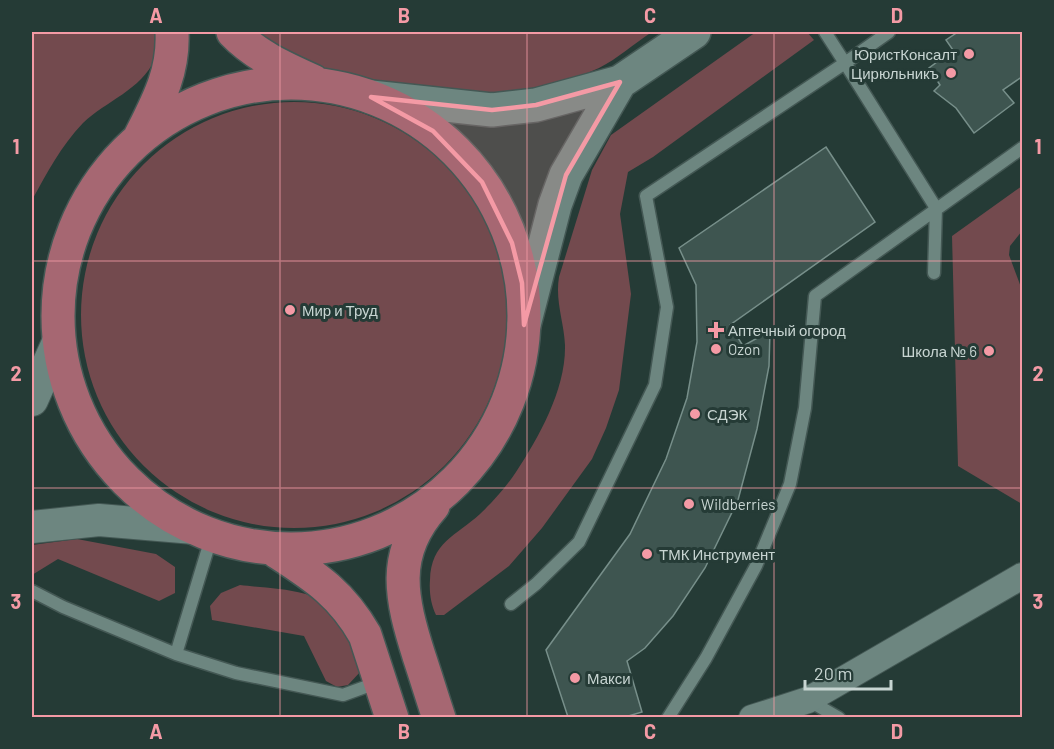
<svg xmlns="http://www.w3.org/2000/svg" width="1054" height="749" font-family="Barlow,sans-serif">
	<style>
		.green { fill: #734a4e }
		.building { fill: #3e5550; stroke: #778f8a; stroke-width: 1.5 }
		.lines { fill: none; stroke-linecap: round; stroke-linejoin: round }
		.service-casing { stroke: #445854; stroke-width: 15 }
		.minor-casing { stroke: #445854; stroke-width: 28 }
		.tertiary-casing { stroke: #445854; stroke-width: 34 }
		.secondary-casing { stroke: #445854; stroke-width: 36 }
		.primary-casing { stroke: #445854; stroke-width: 36 }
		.service { stroke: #6d8680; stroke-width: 12 }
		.minor { stroke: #6d8680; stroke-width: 26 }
		.tertiary { stroke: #6d8680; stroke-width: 32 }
		.secondary { stroke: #6d8680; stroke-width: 33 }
		.primary { stroke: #a66772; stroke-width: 33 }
		.marked { fill: #f49aa5; fill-opacity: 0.2; stroke: #f49aa5; stroke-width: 4.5; stroke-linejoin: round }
		.grid { fill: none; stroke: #f49aa5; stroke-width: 1.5; stroke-opacity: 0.55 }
		.poi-dot { fill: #f49aa5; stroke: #253b36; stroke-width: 2 }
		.labels { text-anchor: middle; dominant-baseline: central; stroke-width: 6; stroke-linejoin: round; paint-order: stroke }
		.poi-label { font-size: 15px; fill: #c8d5d2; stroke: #253b36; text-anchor: start }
		.neatline { fill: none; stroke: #f49aa5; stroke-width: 2 }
		.grid-label { font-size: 20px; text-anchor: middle; font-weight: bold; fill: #f49aa5 }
	</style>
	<rect width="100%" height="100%" fill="#253b36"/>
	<!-- green -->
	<path class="green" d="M32 32H156C156 40 158 52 155 59 141 90 106 101 83 123 61 146 47 173 32 200Z
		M251 32H652C635 43 617 59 599 68 517 106 403 96 320 68 295 60 274 45 251 32Z
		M756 32H807L814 40 653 157 628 172 620 214 631 294 619 390 606 428 592 459 542 528 509 566 444 615H436C431 605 429 592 430 580 431 542 456 536 480 514 492 503 507 486 516 472 539 437 566 389 565 345 564 322 555 301 559 277L592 170 611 135Z
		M81 315a213 213 0 1 1 426 0a213 213 0 1 1-426 0Z
		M1022 186V231L1010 246 1009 255 1022 290V504L958 466 952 236Z
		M77 539 156 554 175 567V593L159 601 58 559 32 575V545Z
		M240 585C271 589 326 588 343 618 352 634 356 655 361 671L348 685 337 687 326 681 304 636 212 620 210 606 221 593Z"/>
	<!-- building -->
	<path class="building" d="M958 32H1023V76L1003 90 1014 103 974 133 956 108 934 91 940 85 929 68 953 50 946 40Z
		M826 147 875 222 730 325 743 346 770 331 769 366 757 429 738 500 705 568 673 616 645 648 627 661 642 712 625 717H568L546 650 630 534 666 459 687 398 697 342 696 285 679 248Z"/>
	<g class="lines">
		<defs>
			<path id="service" d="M825 32 845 63 889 32
				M32 591 63 607 176 654 236 673 343 695 379 682
				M511 604 536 584 579 542 655 385 667 307 646 196 845 63 936 208 934 273
				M176 654 212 535
				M808 700 839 718
				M668 718 706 658 756 566 790 484 805 408 815 296 1022 148"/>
			<path id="minor" d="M752 718 808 700 1022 576"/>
			<path id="tertiary" d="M32 400 59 340
				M32 527 99 520 194 528"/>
			<path id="secondary" d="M371 97 492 110 536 105 620 82 694 32
				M524 325 555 205 566 175 620 82"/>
			<path id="primary" d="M233 32C255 55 284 68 313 81
				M58 316a233 233 0 1 1 466 0a233 233 0 1 1-466 0Z
				M140 137C158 101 174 72 172 32
				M433 506C390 554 401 599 419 656 426 677 432 697 439 718
				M271 548C312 575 340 591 365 635L392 718"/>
		</defs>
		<!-- service casing -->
		<use href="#service" class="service-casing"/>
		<!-- minor casing -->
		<use href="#minor" class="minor-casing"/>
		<!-- tertiary casing -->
		<use href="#tertiary" class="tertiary-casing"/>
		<!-- secondary casing -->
		<use href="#secondary" class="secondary-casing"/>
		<!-- primary casing -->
		<use href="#primary" class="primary-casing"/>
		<!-- service -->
		<use href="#service" class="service"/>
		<!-- minor -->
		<use href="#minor" class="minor"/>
		<!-- tertiary -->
		<use href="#tertiary" class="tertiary"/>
		<!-- secondary -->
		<use href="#secondary" class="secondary"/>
		<!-- primary -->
		<use href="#primary" class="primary"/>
	</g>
	<!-- marked area -->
	<path class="marked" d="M620 82 566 175 524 325 522 283 512 243 482 182 433 131 371 97 492 110 536 105Z"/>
	<!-- grid -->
	<path class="grid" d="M280 32V718M527 32V718M774 32V718M32 261H1022M32 488H1022"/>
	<!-- markers -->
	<g class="poi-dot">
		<circle cx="969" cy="54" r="6"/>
		<circle cx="951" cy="73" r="6"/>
		<circle cx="290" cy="310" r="6"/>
		<path d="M713 321h6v6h6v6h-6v6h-6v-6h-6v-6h6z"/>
		<circle cx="716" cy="349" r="6"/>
		<circle cx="989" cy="351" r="6"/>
		<circle cx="695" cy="414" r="6"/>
		<circle cx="689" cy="504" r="6"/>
		<circle cx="647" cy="554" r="6"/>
		<circle cx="575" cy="678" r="6"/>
	</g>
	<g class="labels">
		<!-- poi labels -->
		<g class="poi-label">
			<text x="957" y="54" text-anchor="end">ЮристКонсалт</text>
			<text x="939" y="73" text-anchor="end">Цирюльникъ</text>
			<text x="302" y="310">Мир и Труд</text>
			<text x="728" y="330">Аптечный огород</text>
			<text x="728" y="349">Ozon</text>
			<text x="977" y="351" text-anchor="end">Школа № 6</text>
			<text x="707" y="414">СДЭК</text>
			<text x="701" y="504">Wildberries</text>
			<text x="659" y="554">ТМК Инструмент</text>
			<text x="587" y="678">Макси</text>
		</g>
	</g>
	<!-- border -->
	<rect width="1054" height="749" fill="none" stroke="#253b36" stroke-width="66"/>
	<!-- scale -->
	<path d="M805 680v9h86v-9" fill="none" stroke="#c8d5d2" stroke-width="3"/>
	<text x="814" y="680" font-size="18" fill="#c8d5d2" stroke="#253b36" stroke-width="4.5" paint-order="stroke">20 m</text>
	<rect x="33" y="33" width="988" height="683" class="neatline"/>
	<g class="grid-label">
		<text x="156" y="23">A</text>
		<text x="404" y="23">B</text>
		<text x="650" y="23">C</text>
		<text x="897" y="23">D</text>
		<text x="16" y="154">1</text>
		<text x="1038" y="154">1</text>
		<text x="16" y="381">2</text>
		<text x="1038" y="381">2</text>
		<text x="16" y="609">3</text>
		<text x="1038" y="609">3</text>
		<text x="156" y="739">A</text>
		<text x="404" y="739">B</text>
		<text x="650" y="739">C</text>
		<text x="897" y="739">D</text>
	</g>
</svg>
